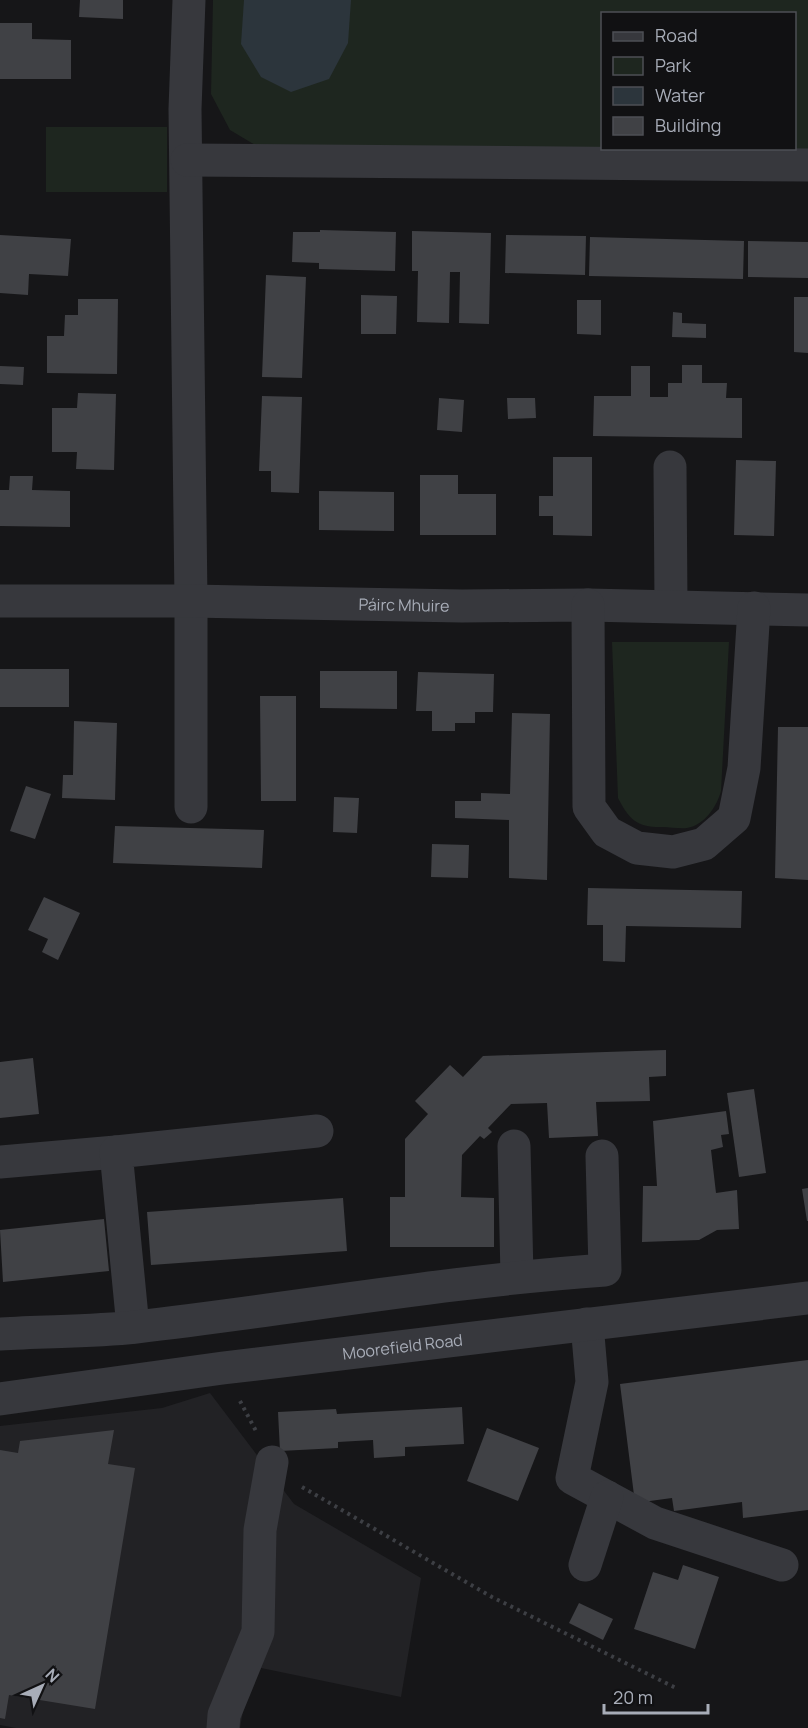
<svg xmlns="http://www.w3.org/2000/svg" width="808" height="1728" font-family="Manrope,sans-serif">
	<style>
		.built { fill: #222225 }
		.green { fill: #1e261f; fill-rule: evenodd }
		.water { fill: #2c353c }
		.building { fill: #404145 }
		.lines { fill: none; stroke-linecap: round; stroke-linejoin: round }
		.path { stroke: #3d3f44; stroke-width: 4; stroke-dasharray: 3 4.5; stroke-linecap: butt }
		.minor { stroke: #37383d; stroke-width: 33 }
		.labels { text-anchor: middle; dominant-baseline: central; stroke-width: 5; stroke-linejoin: round; paint-order: stroke }
		.street-label { font-size: 16px; fill: #a8adb8; stroke: #111113 }
	</style>
	<rect width="100%" height="100%" fill="#161618"/>
	<!-- built -->
	<path class="built" d="M210 1393 294 1504 421 1578 401 1697 251 1666 240 1728H16L0 1725V1426L162 1408Z"/>
	<!-- green -->
	<path class="green" d="M213 0H808V152L262 149 230 130 211 94ZM602 14H794V148H602Z
		M46 127H167V192H46Z
		M612 642H729L721 791C717 806 705 825 687 828 680 829 670 827 663 827 653 827 644 827 635 821 628 816 622 806 618 798Z"/>
	<!-- water -->
	<path class="water" d="M244 0H351L348 43 329 79 291 92 261 77 241 44Z"/>
	<!-- building -->
	<path class="building" d="M80 0H123V19L79 17Z
		M0 23H32V39L71 40V79H0Z
		M320 230 396 232 395 271 319 269V263L292 262 293 232H320Z
		M412 231 491 233 489 324 459 323 460 272H450L449 323 417 322 418 271H412Z
		M0 235 71 239 68 276 29 274 28 295 0 293Z
		M506 235 586 236 585 275 505 273Z
		M590 237 744 241 743 279 589 276Z
		M748 241 808 242V278L748 277Z
		M266 275 306 277 302 378 262 377Z
		M361 295 397 296 396 334H361Z
		M794 297H808V353L794 352Z
		M78 299H118L117 374 47 373V336H64L65 315H78Z
		M577 300H601V335L577 334Z
		M673 312 682 313V323L706 324V338L672 337Z
		M682 365H702V383H727L726 398H742V438L593 436 594 396H631V366H650V397H668V383H682Z
		M0 366 24 367 23 385 0 384Z
		M78 393 116 394 114 470 76 469 77 452H52V408H77Z
		M262 396 302 397 299 493 271 492V471H259Z
		M439 398 464 400 462 432 437 430Z
		M507 398H535L536 418 508 419Z
		M553 457H592V536L553 535V516H539V496H553Z
		M736 460 776 461 774 536 734 535Z
		M420 475H458V494H496V535H420Z
		M10 476H33L32 490 70 491V527L0 526V490H9Z
		M319 491 394 492V531L319 530Z
		M0 669H69V707H0Z
		M320 671H397V709L320 708Z
		M418 672 494 674 493 712H475V723H455V731H432V711H416Z
		M260 696H296V801H261Z
		M512 713 550 714 547 880 509 878V820L455 818V801H481V793L510 794Z
		M74 721 117 723 115 800 62 798 63 775H73Z
		M778 727H808V880L775 878Z
		M26 786 51 794 35 839 10 831Z
		M334 797 359 798 357 833 333 832Z
		M115 826 264 830 262 868 113 863Z
		M432 844 469 845 468 878 431 877Z
		M588 888 742 891 741 928 626 926 625 962 603 961V925H587Z
		M44 897 80 913 58 960 42 952 48 939 28 930Z
		M666 1050V1076L649 1077 650 1101 596 1102 598 1136 549 1138 547 1103 511 1104 488 1128 492 1132 484 1139 480 1136 462 1155 461 1197 494 1198V1247H390V1197H405V1139L428 1114 415 1101 450 1065 463 1077 483 1056Z
		M33 1058 39 1114 0 1118V1062Z
		M754 1089 766 1173 739 1177 727 1093Z
		M726 1111 729 1134 721 1135 723 1147 711 1150 716 1193 737 1190 739 1229 717 1230 699 1240 642 1242 643 1186H657L653 1121Z
		M808 1188V1221H807L802 1189Z
		M343 1198 347 1251 151 1265 147 1212Z
		M104 1219 109 1271 3 1282 0 1230Z
		M808 1360V1510L743 1518 742 1502 674 1511 672 1498 635 1503 620 1384Z
		M462 1407 464 1444 405 1447V1456L374 1458 373 1440 338 1442V1448L280 1451 278 1412 336 1409 337 1414Z
		M487 1428 539 1448 518 1501 467 1481Z
		M114 1430 108 1464 135 1468 95 1709 9 1695 5 1719 0 1718V1450L18 1453 20 1441Z
		M683 1565 719 1577 695 1649 634 1629 653 1572 678 1580Z
		M579 1603 613 1619 603 1640 569 1623Z"/>
	<g class="lines">
		<!-- path -->
		<path class="path" d="M240 1401 256 1431
			M302 1487 492 1597 678 1689"/>
		<!-- minor -->
		<g class="minor">
			<path d="M189 0 185 109 191 601V807"/>
			<path d="M187 160 808 165"/>
			<path d="M670 467 671 606"/>
			<path id="s1" d="M0 601H191L462 606 588 605 808 610"/>
			<path d="M588 605 589 807 607 832 637 848 673 852 704 844 734 818 744 768 754 608"/>
			<path d="M514 1146 517 1276"/>
			<path d="M0 1162 116 1152"/>
			<path d="M587 1324 592 1382 572 1478 655 1523 782 1565"/>
			<path d="M133 1327 116 1152 317 1131"/>
			<path d="M0 1334C45 1331 91 1332 136 1327 292 1309 448 1281 605 1270L602 1156"/>
			<path id="s2" d="M0 1399 223 1368 808 1298"/>
			<path d="M585 1565 607 1497"/>
			<path d="M223 1728 224 1715 258 1632 260 1530 272 1462"/>
		</g>
	</g>
	<g class="labels">
		<!-- street labels -->
		<g class="street-label">
			<text stroke="none"><textPath href="#s1" startOffset="404">Páirc Mhuire</textPath></text>
			<text stroke="none"><textPath href="#s2" startOffset="406">Moorefield Road</textPath></text>
		</g>
	</g>
	<!-- legend -->
	<rect x="601" y="12" width="195" height="138" fill="#111113" stroke="#4d4f55" stroke-width="1.5"/>
	<rect x="613" y="32" width="30" height="9" fill="#37383d" stroke="#4d4f55" stroke-width="1.5"/>
	<text x="655" y="42" font-size="18" fill="#a8adb8">Road</text>
	<rect x="613" y="57" width="30" height="18" fill="#1e261f" stroke="#4d4f55" stroke-width="1.5"/>
	<text x="655" y="72" font-size="18" fill="#a8adb8">Park</text>
	<rect x="613" y="87" width="30" height="18" fill="#2c353c" stroke="#4d4f55" stroke-width="1.5"/>
	<text x="655" y="102" font-size="18" fill="#a8adb8">Water</text>
	<rect x="613" y="117" width="30" height="18" fill="#404145" stroke="#4d4f55" stroke-width="1.5"/>
	<text x="655" y="132" font-size="18" fill="#a8adb8">Building</text>
	<!-- north arrow -->
	<g transform="translate(42 1686) rotate(45)" stroke="#111113" stroke-width="4.5" paint-order="stroke">
	<path d="M0-4.5L10 22L0 15L-10 22Z" fill="#a8adb8"/>
	<text y="-9" font-size="16" font-weight="bold" text-anchor="middle" fill="#a8adb8">N</text>
	</g>
	<!-- scale -->
	<path d="M604 1704v9h104v-9" fill="none" stroke="#a8adb8" stroke-width="3"/>
	<text x="613" y="1704" font-size="18" fill="#a8adb8" stroke="#111113" stroke-width="4.5" paint-order="stroke">20 m</text>
</svg>
